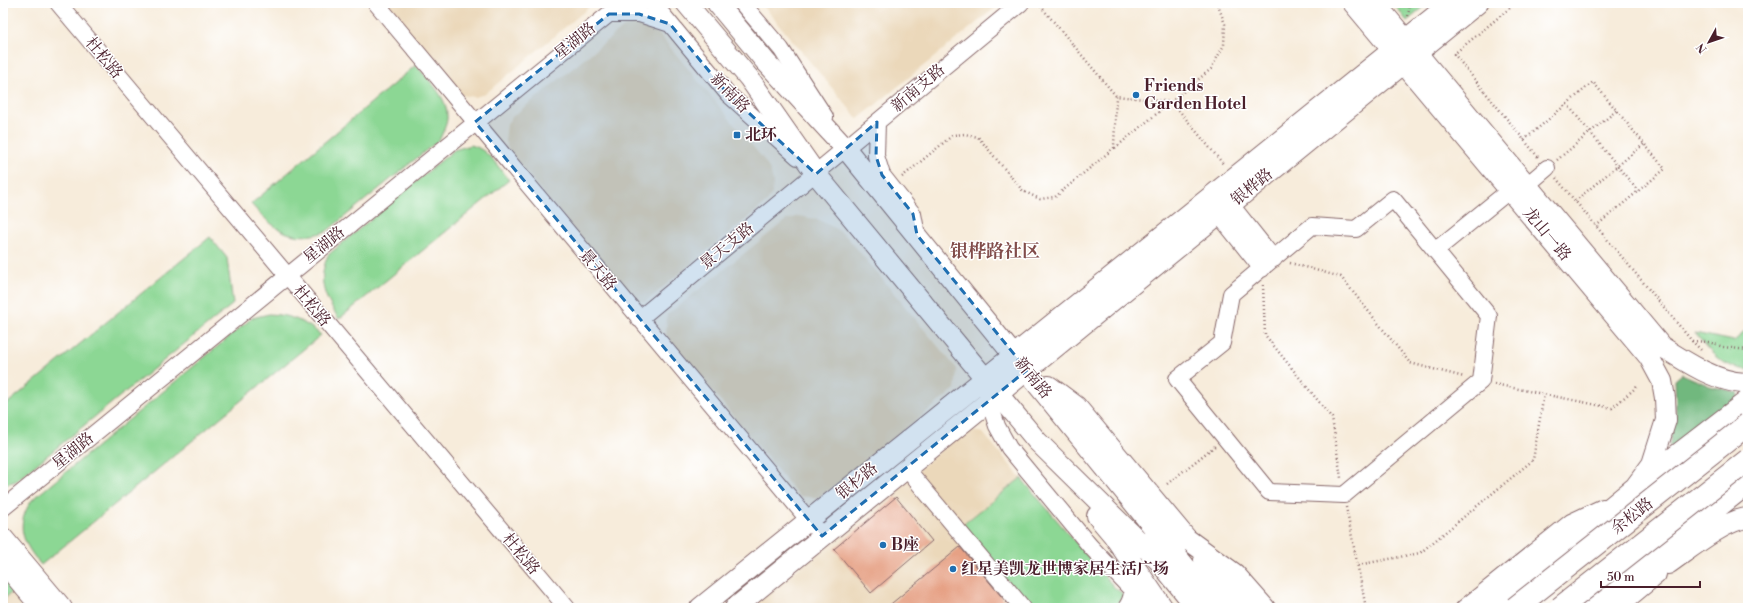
<svg xmlns="http://www.w3.org/2000/svg" width="1751" height="611" font-family="'Libre Bodoni','Noto Serif SC',serif">
	<style>
		.built { fill: #ebd8ba }
		.green { fill: #8cd794; stroke: #6b7b60 }
		.forest { fill: #71b87e; stroke: #5e6c54 }
		.building { fill: #e6a185 }
		.lines { fill: none; stroke-linecap: round; stroke-linejoin: round }
		.minor-casing { stroke: #876769; stroke-width: 18 }
		.major-casing { stroke: #876769; stroke-width: 22 }
		.path { stroke: #876769; stroke-width: 2.5; stroke-dasharray: 1 3; stroke-linecap: butt }
		.minor { stroke: #fff; stroke-width: 16 }
		.major { stroke: #fff; stroke-width: 20 }
		.highway-bridge-casing { stroke: #876769; stroke-width: 24; stroke-linecap: butt }
		.highway-bridge { stroke: #fff; stroke-width: 22 }
		.marked { fill: #1f6fb2; fill-opacity: 0.2; stroke: #1f6fb2; stroke-width: 3; stroke-dasharray: 8 5; stroke-linejoin: round }
		.poi-dot { fill: #1f6fb2; stroke: #fff; stroke-width: 1.5 }
		.labels { text-anchor: middle; dominant-baseline: central; stroke-width: 3; stroke-linejoin: round; paint-order: stroke }
		.street-label { font-size: 16px; fill: #4a1f2b; stroke: #fff }
		.poi-label { font-size: 16px; font-weight: bold; fill: #4a1f2b; stroke: #fff; text-anchor: start }
		.quarter-label { font-size: 18px; font-weight: bold; fill: #814c4a; stroke: #fff }
	</style>
	<rect width="100%" height="100%" fill="#fff"/>
	<filter id="ink" filterUnits="userSpaceOnUse"><feTurbulence type="fractalNoise" baseFrequency=".025" numOctaves="2"/><feDisplacementMap in="SourceGraphic" scale="8" xChannelSelector="R" yChannelSelector="G"/><feConvolveMatrix kernelMatrix="1 2 1 2 8 2 1 2 1" color-interpolation-filters="sRGB"/></filter>
	<filter id="wash" filterUnits="userSpaceOnUse"><feTurbulence type="fractalNoise" baseFrequency=".012" numOctaves="4" result="noise"/><feDisplacementMap in="SourceGraphic" scale="16" xChannelSelector="R" yChannelSelector="G"/><feGaussianBlur stdDeviation="0.9" result="paint"/><feColorMatrix in="noise" values="0 0 0 0 0 0 0 0 0 0 0 0 0 0 0 0 0 1.4 0 .05"/><feComposite in="paint" operator="in"/></filter>
	<g filter="url(#wash)">
		<rect width="100%" height="100%" fill="#f7ecdb"/>
		<!-- built -->
		<path class="built" d="M384 3H591L587 9 485 94 475 97 462 95Z
			M761 3H1001L858 119Z
			M634 24 642 25 659 34 764 160 771 172 773 183 772 193 767 202 645 302 633 300 509 152 505 141 507 125 511 118 625 26Z
			M800 216 819 220 833 227 847 237 957 369 955 389 819 498 799 496 666 335 667 315 786 220Z
			M966 430 983 433 1021 478 961 526 1029 608H750Z
			M19 586 37 608H3V600Z"/>
		<!-- green -->
		<path class="green" d="M1393 3H1429L1407 21Z
			M416 65C427 79 447 96 447 115 448 123 443 131 440 139L327 231C291 244 274 229 251 204Z
			M471 145C488 149 498 167 509 180L339 319C324 296 317 282 328 255L454 150Z
			M210 237 227 258 233 304 16 481 3 485V407Z
			M269 314C290 315 305 321 321 335L41 565C23 543 14 526 32 500L252 318Z
			M1748 329V370C1720 366 1712 354 1695 333L1734 341Z
			M1021 478 1114 587 1140 608H1029L961 526Z
			M3 570 19 586 3 600Z"/>
		<!-- forest -->
		<path class="forest" d="M1682 374 1710 386 1737 392 1739 400 1677 448 1669 446 1676 411 1675 380Z"/>
		<g id="blocks">
			<!-- building -->
			<path class="building" d="M896 497 932 541 871 593 834 549Z
				M960 547 1011 608H886Z"/>
		</g>
	</g>
	<g filter="url(#ink)">
		<use href="#blocks" fill-opacity="0" stroke="#876769" stroke-width="1"/>
		<g class="lines">
			<defs>
				<path id="minor" d="M58 3 567 608
					M376 3 822 536
					M653 3 728 94 798 157
					M742 3 781 49 825 117
					M609 14H639L670 24
					M877 122 876 156 882 175 913 214 917 235
					M1527 185 1547 168
					M1224 196 1274 259
					M1393 199 1489 316 1481 381 1344 495 1269 492 1177 379 1222 343 1231 294 1312 226 1356 229Z
					M1212 206 1262 269
					M1436 250 1510 190
					M639 319 1021 3
					M987 390 989 401 997 426 1009 448 1090 546 1149 608
					M906 468 1023 608
					M3 508 609 14
					M1126 608C1132 599 1133 593 1130 583
					M1464 608 1571 522 1603 507"/>
				<path id="major" d="M686 3 749 78 816 174 1037 441 1158 560 1197 608
					M717 3 765 61 846 149 1219 608
					M1353 3 1649 357 1662 381 1665 398 1666 420 1652 464 1635 487
					M1375 3 1661 346C1684 361 1719 384 1748 383
					M1049 386 1076 406 1187 539 1235 574 1265 608
					M1097 516 1113 535 1163 608
					M3 538 62 608
					M1204 560 1242 608
					M3 562 42 608
					M1668 564C1687 551 1726 519 1748 518
					M700 608 1451 3
					M735 608 1478 3
					M1488 608 1635 487 1748 400
					M1591 608 1744 487
					M1615 608 1656 574"/>
			</defs>
			<!-- minor casing -->
			<use href="#minor" class="minor-casing"/>
			<!-- major casing -->
			<use href="#major" class="major-casing"/>
			<!-- path -->
			<path class="path" d="M1038 3 1116 96 1172 102 1224 165
				M1516 3 1454 54 1538 157
				M1408 16 1410 3
				M1567 104 1638 191
				M1524 140 1593 82 1665 169 1596 226
				M1115 148 1211 69 1224 45 1225 24 1217 3
				M1557 160 1617 110
				M902 177 953 135 965 134 978 137 1023 191 1040 199 1055 197 1114 148 1116 96
				M1556 178 1692 341 1702 351
				M1575 201 1644 144
				M1290 263 1341 277 1410 363 1464 377
				M1263 285 1265 335 1332 418 1341 478
				M1692 341 1709 342 1723 347 1748 350
				M1494 384 1612 408 1639 385
				M1167 484 1215 446
				M1346 507 1366 608
				M1358 565 1420 553 1533 460 1544 394"/>
			<!-- minor -->
			<use href="#minor" class="minor"/>
			<!-- major -->
			<use href="#major" class="major"/>
			<defs>
				<path id="highway-bridge" d="M1515 608 1748 424
					M1560 608 1748 460"/>
			</defs>
			<!-- highway-bridge casing -->
			<use href="#highway-bridge" class="highway-bridge-casing"/>
			<!-- highway-bridge -->
			<use href="#highway-bridge" class="highway-bridge"/>
		</g>
	</g>
	<!-- marked area -->
	<path class="marked" d="M609 14H639L670 24 728 94 816 174 877 122 876 156 882 175 913 214 917 235 1027 370 822 536 475 122Z"/>
	<!-- markers -->
	<g class="poi-dot">
		<circle cx="1136" cy="95" r="4"/>
		<rect x="733" y="131" width="8" height="8" rx="2"/>
		<circle cx="883" cy="545" r="4"/>
		<circle cx="953" cy="569" r="4"/>
	</g>
	<g class="labels">
		<!-- street labels -->
		<g class="street-label">
			<text transform="translate(575 41) rotate(-39)">星湖路</text>
			<text transform="translate(104 58) rotate(50)">杜松路</text>
			<text transform="translate(918 88) rotate(-40)">新南支路</text>
			<text transform="translate(730 93) rotate(46)">新南路</text>
			<text transform="translate(1252 187) rotate(-39)">银桦路</text>
			<text transform="translate(1547 234) rotate(50)">龙山一路</text>
			<text transform="translate(324 245) rotate(-39)">星湖路</text>
			<text transform="translate(727 246) rotate(-39)">景天支路</text>
			<text transform="translate(598 270) rotate(50)">景天路</text>
			<text transform="translate(312 306) rotate(50)">杜松路</text>
			<text transform="translate(1033 378) rotate(51)">新南路</text>
			<text transform="translate(73 451) rotate(-39)">星湖路</text>
			<text transform="translate(857 481) rotate(-39)">银杉路</text>
			<text transform="translate(1632 516) rotate(-38)">余松路</text>
			<text transform="translate(521 554) rotate(50)">杜松路</text>
		</g>
		<!-- poi labels -->
		<g class="poi-label">
			<text x="1144" y="86">Friends<tspan x="1144" dy="18">Garden Hotel</tspan></text>
			<text x="745" y="135">北环</text>
			<text x="891" y="545">B座</text>
			<text x="961" y="569">红星美凯龙世博家居生活广场</text>
		</g>
		<!-- quarter labels -->
		<g class="quarter-label">
			<text x="995" y="251">银桦路社区</text>
		</g>
	</g>
	<!-- margin -->
	<rect width="1751" height="611" fill="none" stroke="#fff" stroke-width="16"/>
	<!-- north arrow -->
	<g transform="translate(1709 42) rotate(230)" stroke="#ffffff" stroke-width="3" paint-order="stroke">
	<path d="M0-3L7 15L0 10L-7 15Z" fill="#4a1f2b"/>
	<text y="-6" font-size="11" font-weight="bold" text-anchor="middle" fill="#4a1f2b">N</text>
	</g>
	<!-- scale -->
	<path d="M1601 581v6h99v-6" fill="none" stroke="#4a1f2b" stroke-width="2"/>
	<text x="1607" y="581" font-size="12" fill="#4a1f2b" stroke="#ffffff" stroke-width="3" paint-order="stroke">50 m</text>
</svg>
